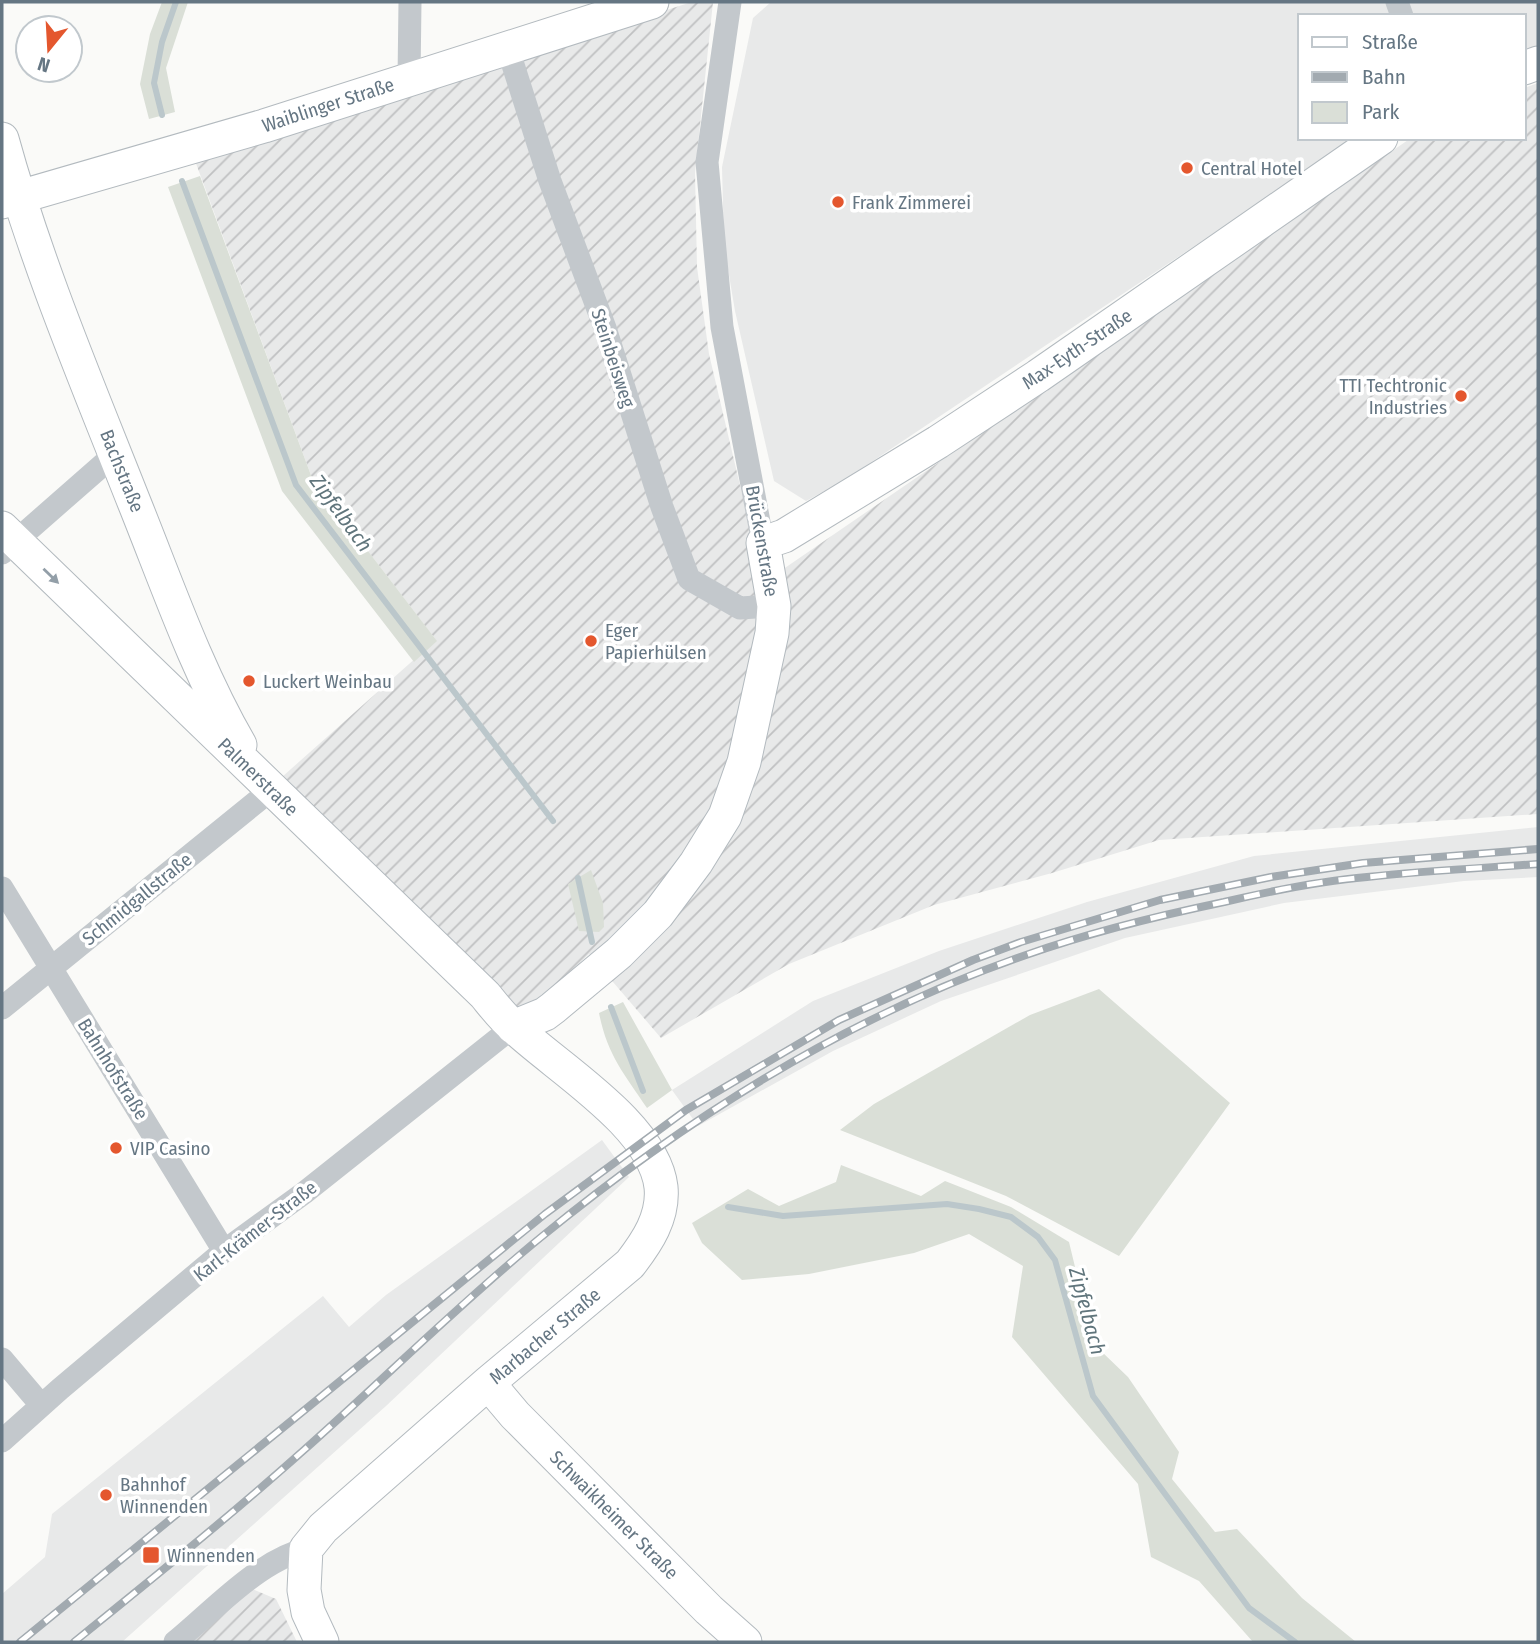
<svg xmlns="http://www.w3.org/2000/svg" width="1540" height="1644" font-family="'Fira Sans Condensed',sans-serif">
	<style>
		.built { fill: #e8e9e9 }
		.industrial { fill: url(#industrial-furrows) }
		.green { fill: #dadfd7 }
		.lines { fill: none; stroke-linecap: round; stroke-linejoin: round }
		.stream { stroke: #bbc7cb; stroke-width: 6 }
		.secondary-casing { stroke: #b3babf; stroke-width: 35 }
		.street { stroke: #c3c8cc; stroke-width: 23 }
		.secondary { stroke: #fff; stroke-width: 33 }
		.rail-casing { stroke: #a2aab0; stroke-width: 8 }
		.rail { stroke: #fff; stroke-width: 5; stroke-dasharray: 16; stroke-linecap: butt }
		.oneway { fill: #939fa8 }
		.poi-dot { fill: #e4572e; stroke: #fff; stroke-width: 2.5 }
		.labels { text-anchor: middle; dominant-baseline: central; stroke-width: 7; stroke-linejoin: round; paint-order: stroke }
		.street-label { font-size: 19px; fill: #657683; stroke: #fff }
		.poi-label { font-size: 19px; fill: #657683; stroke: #fff; text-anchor: start }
		.water-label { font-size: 21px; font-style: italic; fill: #60757c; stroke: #fff }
	</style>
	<defs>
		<pattern id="industrial-furrows" width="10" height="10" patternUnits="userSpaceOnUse" patternTransform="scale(1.75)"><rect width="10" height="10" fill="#e8e9e9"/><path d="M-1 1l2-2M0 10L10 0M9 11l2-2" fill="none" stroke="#c0c1c2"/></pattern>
	</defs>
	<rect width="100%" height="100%" fill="#fafaf8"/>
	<!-- built -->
	<path class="built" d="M771 2H1538V51L1524 56V16H1300V138H1356L843 481 806 501 774 481 735 311 724 245 722 167 753 18Z
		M1538 827V877L1464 881 1284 903 1125 938 941 1001 833 1051 698 1126 672 1090 813 1001 939 951 1087 902 1254 856Z
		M602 1140 629 1177 386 1406 122 1642H2V1594L45 1557 52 1514 323 1296 349 1327 386 1295Z"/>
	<!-- industrial -->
	<path class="industrial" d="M692 2H713L695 173 697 267 709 354 763 583 1411 138H1524V88L1538 83V814L1159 840 1052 873 934 905 789 964 661 1038 589 954 517 1022 273 785 436 640 312 478 194 158Z
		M250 1588 276 1599 297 1642H187Z"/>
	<!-- green -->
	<path class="green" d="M162 2H188L166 68 175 112 149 119 140 84 150 34Z
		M200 176 312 478 437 641 414 662 282 491 168 187Z
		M591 870 603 903 604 927 599 932 579 931 568 884Z
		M1099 989 1230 1103 1119 1256 1006 1196 840 1130 874 1104 1030 1015Z
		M623 1002 672 1090 647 1108C624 1074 607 1054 599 1013Z
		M841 1165 921 1196 945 1181 1011 1207 1069 1242 1084 1304 1102 1352 1128 1377 1179 1452 1172 1479 1215 1532 1237 1529 1302 1598 1356 1642H1253L1199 1581 1151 1557 1138 1484 1012 1337 1023 1266 969 1234 914 1253 809 1274 742 1280 702 1243 692 1223 748 1189 779 1206 836 1182Z"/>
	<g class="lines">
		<!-- stream -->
		<path class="stream" d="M162 115 154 83 162 42 176 2
			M182 181 296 485 553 821
			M578 878 592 942
			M611 1007 643 1091
			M728 1207 783 1216 947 1204 979 1209 1011 1217 1038 1237 1055 1260 1093 1396 1249 1608 1295 1642"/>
		<defs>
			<path id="secondary" d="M1524 68 1538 63
				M2 139C36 263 87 383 134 502 167 584 196 669 240 745
				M2 202 264 126 652 2
				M2 528 485 995C494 1006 503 1018 514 1027 556 1067 654 1125 661 1187 664 1217 647 1242 630 1264L488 1383 323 1528 306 1549 304 1590 308 1612 322 1642
				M513 1027 545 1014 553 1008 619 953 658 914 696 863 725 816 744 762 772 633 774 606 763 543 784 536 938 442 1038 376 1381 138
				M488 1383 515 1415 709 1610 745 1642"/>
		</defs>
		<!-- secondary casing -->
		<use href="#secondary" class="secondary-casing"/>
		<!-- street -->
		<path class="street" d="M730 2 707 162 722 327 763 543
			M1397 2 1402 16
			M508 49 550 181 605 328 662 507 689 579 740 608 774 606
			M409 79 410 2
			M2 553 115 454
			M2 888 224 1251
			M2 1008 271 790
			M2 1359 41 1405
			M2 1441 60 1389 224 1251 304 1193 513 1027
			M175 1642C213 1611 258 1561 306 1549"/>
		<!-- secondary -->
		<use href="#secondary" class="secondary"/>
		<defs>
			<path id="rail" d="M20 1642 545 1214 686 1110 839 1020 973 960 1021 942 1160 900 1271 877 1363 863 1538 849
				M74 1642C152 1579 230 1516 304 1450 383 1380 458 1305 540 1238 685 1119 848 1016 1026 955 1091 932 1157 916 1224 902 1271 891 1319 881 1367 877 1424 871 1481 868 1538 864"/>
		</defs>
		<!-- rail casing -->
		<use href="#rail" class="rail-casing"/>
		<!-- rail -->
		<use href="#rail" class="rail"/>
	</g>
	<!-- one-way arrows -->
	<defs><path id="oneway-solid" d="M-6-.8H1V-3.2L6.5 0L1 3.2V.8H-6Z" transform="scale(1.75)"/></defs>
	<use class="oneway" href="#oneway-solid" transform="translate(51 576) rotate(44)"/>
	<!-- markers -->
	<g class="poi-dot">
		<circle cx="1187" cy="168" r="7"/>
		<circle cx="838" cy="202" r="7"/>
		<circle cx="1461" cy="396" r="7"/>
		<circle cx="591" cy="641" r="7"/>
		<circle cx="249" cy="681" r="7"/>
		<circle cx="116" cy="1148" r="7"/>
		<circle cx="106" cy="1495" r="7"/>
		<rect x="142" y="1546" width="18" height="18" rx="3.5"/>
	</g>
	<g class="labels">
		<!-- street labels -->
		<g class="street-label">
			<text transform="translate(328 105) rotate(-18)">Waiblinger Straße</text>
			<text transform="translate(1077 349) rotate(-34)">Max-Eyth-Straße</text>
			<text transform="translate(613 358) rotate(72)">Steinbeisweg</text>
			<text transform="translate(122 471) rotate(68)">Bachstraße</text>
			<text transform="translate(762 541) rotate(80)">Brückenstraße</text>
			<text transform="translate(258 777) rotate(44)">Palmerstraße</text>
			<text transform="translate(137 899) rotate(-39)">Schmidgallstraße</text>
			<text transform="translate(113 1069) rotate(58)">Bahnhofstraße</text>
			<text transform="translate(255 1231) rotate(-38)">Karl-Krämer-Straße</text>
			<text transform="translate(545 1336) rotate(-40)">Marbacher Straße</text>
			<text transform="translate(614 1515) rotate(45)">Schwaikheimer Straße</text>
		</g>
		<!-- poi labels -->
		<g class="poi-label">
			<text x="1201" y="168">Central Hotel</text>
			<text x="852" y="202">Frank Zimmerei</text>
			<text x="1447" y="385" text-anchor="end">TTI Techtronic<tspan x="1447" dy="22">Industries</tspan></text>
			<text x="605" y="630">Eger<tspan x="605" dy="22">Papierhülsen</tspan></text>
			<text x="263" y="681">Luckert Weinbau</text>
			<text x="130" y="1148">VIP Casino</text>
			<text x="120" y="1484">Bahnhof<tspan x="120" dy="22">Winnenden</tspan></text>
			<text x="167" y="1555">Winnenden</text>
		</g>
		<!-- water labels -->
		<g class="water-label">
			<text transform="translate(341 513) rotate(54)">Zipfelbach</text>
			<text transform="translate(1087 1311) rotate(75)">Zipfelbach</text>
		</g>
	</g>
	<!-- border -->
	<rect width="1540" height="1644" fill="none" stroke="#657683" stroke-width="7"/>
	<!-- legend -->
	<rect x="1298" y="14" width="228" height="126" fill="#ffffff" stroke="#c1c8cd" stroke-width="2"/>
	<rect x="1312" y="37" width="35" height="10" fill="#ffffff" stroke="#c1c8cd" stroke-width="2"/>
	<text x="1362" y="49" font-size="21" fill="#657683">Straße</text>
	<rect x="1312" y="72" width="35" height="10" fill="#a2aab0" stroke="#c1c8cd" stroke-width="2"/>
	<text x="1362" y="84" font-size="21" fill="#657683">Bahn</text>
	<rect x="1312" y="102" width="35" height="21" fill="#dadfd7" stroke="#c1c8cd" stroke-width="2"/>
	<text x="1362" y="119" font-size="21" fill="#657683">Park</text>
	<!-- north arrow -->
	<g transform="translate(49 49) rotate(198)"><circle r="33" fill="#ffffff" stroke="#c1c8cd" stroke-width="2"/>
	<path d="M0-5L12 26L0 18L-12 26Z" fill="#e4572e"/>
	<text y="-10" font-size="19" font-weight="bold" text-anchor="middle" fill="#657683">N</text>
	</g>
</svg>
